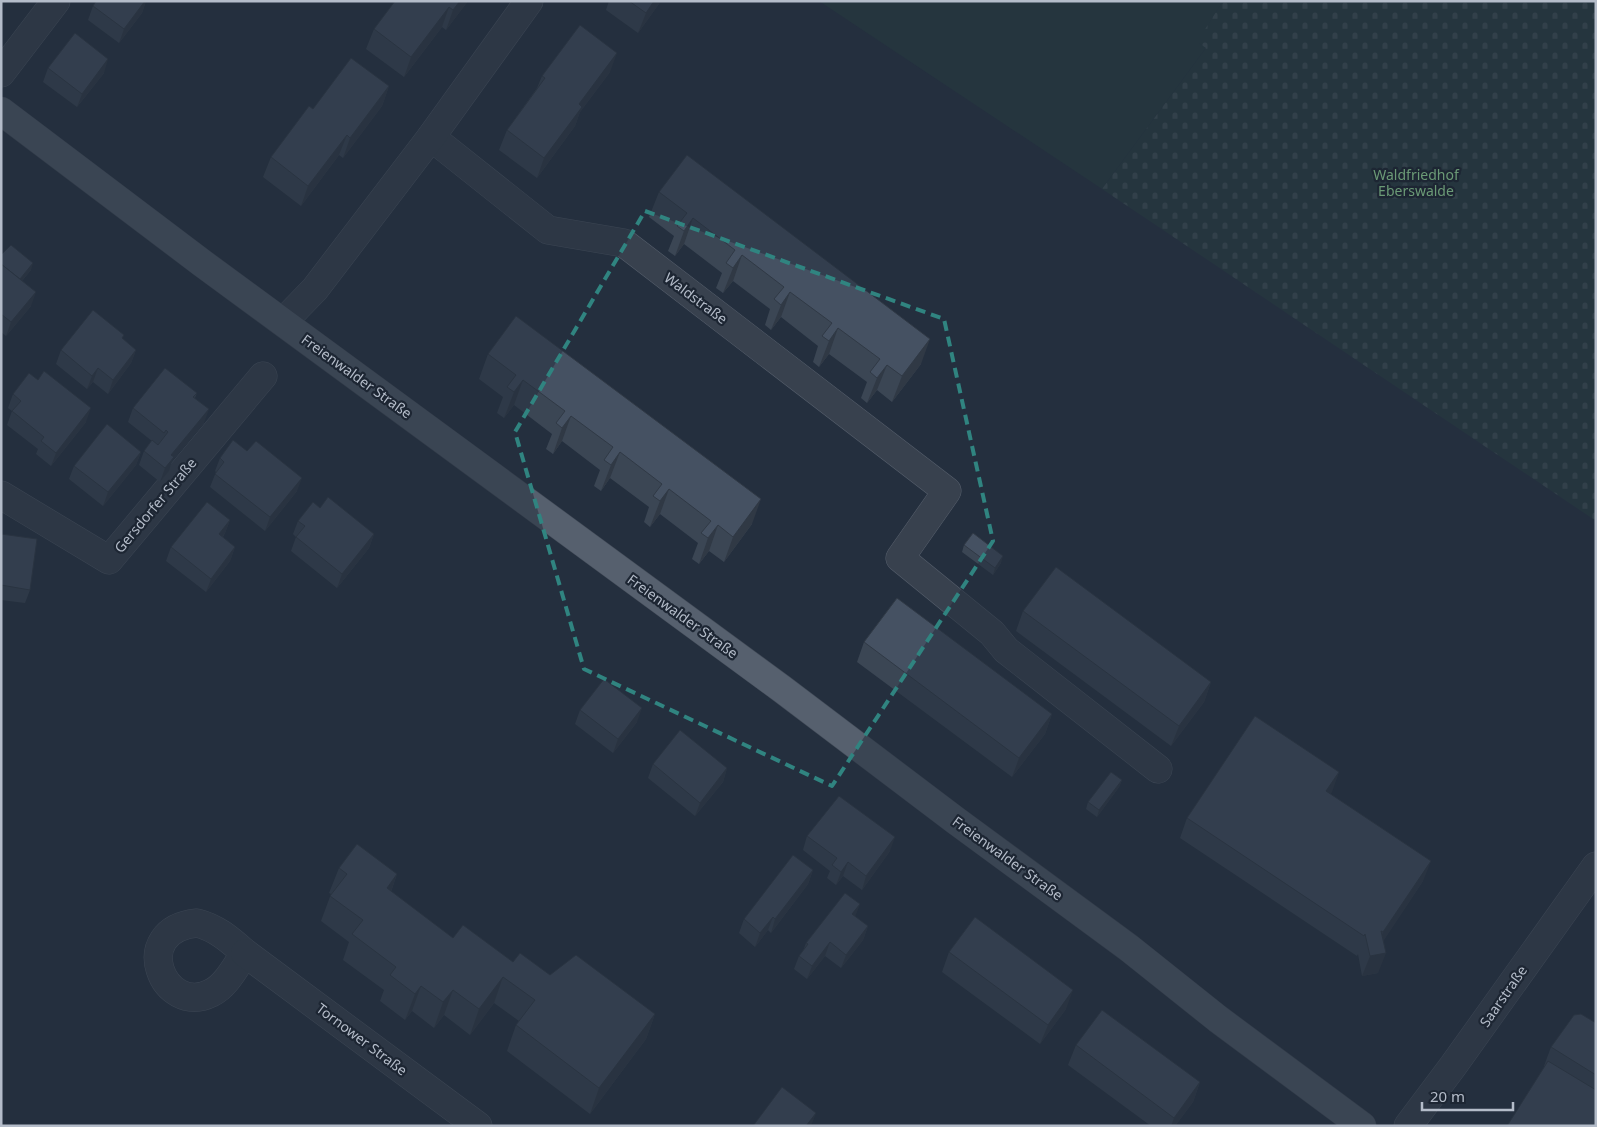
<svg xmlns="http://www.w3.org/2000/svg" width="1597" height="1127" viewBox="0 0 1597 1127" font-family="'Noto Sans',sans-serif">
  <defs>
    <pattern id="cemetery-stones" width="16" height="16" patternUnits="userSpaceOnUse" patternTransform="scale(1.25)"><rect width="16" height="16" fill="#263c3f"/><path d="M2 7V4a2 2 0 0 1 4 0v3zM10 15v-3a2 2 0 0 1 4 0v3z" fill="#435659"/></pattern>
  </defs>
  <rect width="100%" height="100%" fill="#242f3e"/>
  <!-- grass -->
  <polygon fill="#263c3f" points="819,1 1223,1 1198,42 1206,48 1102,189"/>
  <!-- cemetery -->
  <polygon fill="url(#cemetery-stones)" points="1223,1 1596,1 1596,521 1102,189 1206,48 1197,42"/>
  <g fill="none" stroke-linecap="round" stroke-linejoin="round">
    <defs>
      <g id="minor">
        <polyline points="1,73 56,1"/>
        <polyline points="431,137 548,230 624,243 947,491 900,558 992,633 1006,650 1158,769"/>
        <polyline points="283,322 315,289 431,137 529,1"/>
        <polyline points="1,495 109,560 263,376"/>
        <path d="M197,923C217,928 230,940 245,953C236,966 226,986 211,993C163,1017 128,930 197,923Z"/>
        <polyline points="245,953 478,1126"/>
        <polyline points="1408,1126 1453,1066 1596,866"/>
      </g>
      <polyline id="major" points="1,111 202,263 782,689 955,820 1129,948 1218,1019 1362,1126"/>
    </defs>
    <!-- minor casing -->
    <use href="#minor" stroke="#565f6c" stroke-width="29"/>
    <!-- major casing -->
    <use href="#major" stroke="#414a57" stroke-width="29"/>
    <!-- minor -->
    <use href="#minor" stroke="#38414e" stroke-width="28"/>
    <!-- major -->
    <use href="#major" stroke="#56606e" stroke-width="28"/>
  </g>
  <!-- wall -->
  <g fill="#3b4654">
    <polygon points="96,1 146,1 142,13 119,43 88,20 93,6"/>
    <polygon points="468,1 446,30 442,27 404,77 366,49 374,29"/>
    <polygon points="609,1 661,1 638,33 606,10"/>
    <polygon points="48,68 104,73 77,107 43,82"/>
    <polygon points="610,72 580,112 575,126 537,178 499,150 507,130 537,88 542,76"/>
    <polygon points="389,86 382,106 343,158 339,155 301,206 263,177 271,157 313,109"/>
    <polygon points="659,192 921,364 892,402 877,390 867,403 861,398 867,382 829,354 819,367 813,362 818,346 781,317 771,330 765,325 770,309 733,281 723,293 716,288 722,273 684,244 675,256 668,251 674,236 649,217"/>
    <polygon points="1,255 31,270 22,281 31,306 6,336 1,332"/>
    <polygon points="123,339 136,350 131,363 108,394 93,382 87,389 56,364 61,350"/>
    <polygon points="488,354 752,524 724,562 709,551 699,564 692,559 698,543 660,514 650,527 644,522 649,507 610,478 601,491 594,486 600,470 562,441 553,454 546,449 552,434 514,405 504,418 497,413 503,397 479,379"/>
    <polygon points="197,393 195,398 204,423 172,461 169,471 160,482 139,465 144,451 152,441 128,422 133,408"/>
    <polygon points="13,394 86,422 51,466 36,454 38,449 7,425 12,411 8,408"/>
    <polygon points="247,451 297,491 265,531 210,487 216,472 215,471 220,458"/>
    <polygon points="141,452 136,465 103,506 69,479 74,466"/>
    <polygon points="320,508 374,534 369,548 337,588 291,551 296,537 293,534 298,521"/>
    <polygon points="230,520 225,533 223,537 235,547 230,561 206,592 166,561 171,547"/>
    <polygon points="1,534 30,590 25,603 1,600"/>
    <polygon points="964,545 1001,563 993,575 962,552"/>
    <polygon points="1023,611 1211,682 1204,702 1171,746 1016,631"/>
    <polygon points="864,642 1052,714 1045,734 1012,777 857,662"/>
    <polygon points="580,710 637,722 613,753 575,724"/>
    <polygon points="653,764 727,768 723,782 695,816 648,778"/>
    <polygon points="1339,772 1330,794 1423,881 1383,941 1378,973 1362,976 1358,954 1357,956 1180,838 1187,818"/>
    <polygon points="1122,780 1119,787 1097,817 1086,809 1088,802"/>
    <polygon points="807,836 890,851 862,890 843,876 836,885 827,878 830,871 803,850"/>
    <polygon points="339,868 397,874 391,892 453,938 513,962 550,975 655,1014 646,1039 590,1114 507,1051 516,1025 519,1021 494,1003 470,1035 444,1015 434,1028 412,1011 405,1020 380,1001 384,990 343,960 349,942 321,921 331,894 329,893"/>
    <polygon points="813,870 808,884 771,933 768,930 755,947 739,933 744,919"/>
    <polygon points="855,917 868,926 863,940 841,968 825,956 807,979 794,969 799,956 803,951 806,943"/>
    <polygon points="949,952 1066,1009 1040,1044 942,972"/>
    <polygon points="1596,1023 1596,1126 1544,1066 1551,1047"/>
    <polygon points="1076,1045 1200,1082 1193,1102 1175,1126 1151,1126 1068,1065"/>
  </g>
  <!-- shaded-wall -->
  <g fill="#303945">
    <polygon points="1,1 5,1 1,7"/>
    <polygon points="145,1 146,1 142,13 119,43 124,29"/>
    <polygon points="460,1 468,1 446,30 453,10"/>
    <polygon points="654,1 661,1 638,33 646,13"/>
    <polygon points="449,7 442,27 404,77 411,57"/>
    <polygon points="617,53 610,72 580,112 575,126 537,178 544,158 579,104"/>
    <polygon points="108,59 104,73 77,107 82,94"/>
    <polygon points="389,86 382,106 343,158 350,138"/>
    <polygon points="347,135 339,155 301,206 308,186"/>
    <polygon points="693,218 684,244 675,256 684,231"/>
    <polygon points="742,255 733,281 723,293 733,268"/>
    <polygon points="33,263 31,270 15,289 18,282"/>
    <polygon points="36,292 31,306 6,336 11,322"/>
    <polygon points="790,292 781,317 771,330 781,305"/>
    <polygon points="838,328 829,354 819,367 829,341"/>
    <polygon points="930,339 921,364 892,402 902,376"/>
    <polygon points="136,350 131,363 108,394 113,380"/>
    <polygon points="887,365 877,390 867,403 877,378"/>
    <polygon points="98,368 93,382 87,389 92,376"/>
    <polygon points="523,380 514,405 504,418 514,392"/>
    <polygon points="91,408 86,422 51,466 56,453"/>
    <polygon points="209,409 204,423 172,461 169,471 160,482 165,468 171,455"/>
    <polygon points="571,416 562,441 553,454 562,428"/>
    <polygon points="141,452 136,465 103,506 108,492"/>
    <polygon points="620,452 610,478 601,491 611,465"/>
    <polygon points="302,478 297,491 265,531 270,517"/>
    <polygon points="669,489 660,514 650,527 660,501"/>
    <polygon points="761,499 752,524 724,562 733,537"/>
    <polygon points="230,520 225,533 214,547 219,534"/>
    <polygon points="718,525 709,551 699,564 708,538"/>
    <polygon points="374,534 369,548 337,588 342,574"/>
    <polygon points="235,547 230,561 206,592 211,579"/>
    <polygon points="1003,556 1001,563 993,575 995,568"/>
    <polygon points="1211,682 1204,702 1171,746 1179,726"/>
    <polygon points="642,708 637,722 613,753 618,739"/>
    <polygon points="1052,714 1045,734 1012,777 1019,758"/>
    <polygon points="727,768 723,782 695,816 700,803"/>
    <polygon points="1339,772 1332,792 1319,811 1326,791"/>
    <polygon points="1122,780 1119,787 1097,817 1099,810"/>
    <polygon points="895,837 890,851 862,890 866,876"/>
    <polygon points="1431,861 1423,881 1376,952 1383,932"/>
    <polygon points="848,862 843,876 836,885 841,872"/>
    <polygon points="813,870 808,884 771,933 775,919"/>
    <polygon points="397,874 388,900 387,888"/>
    <polygon points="860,904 855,917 852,914"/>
    <polygon points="773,917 768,930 755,947 760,933"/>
    <polygon points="868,926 863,940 841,968 846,955"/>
    <polygon points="830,942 825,956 807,979 812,966"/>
    <polygon points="1386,953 1378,973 1362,976 1370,956"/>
    <polygon points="503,977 494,1003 470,1035 479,1009"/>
    <polygon points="421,986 412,1011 405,1020 415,994"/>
    <polygon points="453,990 444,1015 434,1028 443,1002"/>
    <polygon points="1073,990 1066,1009 1040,1044 1048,1025"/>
    <polygon points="655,1014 646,1039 590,1114 599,1088"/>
    <polygon points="1200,1082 1193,1102 1175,1126 1171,1126 1174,1118"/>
    <polygon points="816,1113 811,1126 806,1126"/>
  </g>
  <!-- building -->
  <g fill="#455162" stroke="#303945">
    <polygon points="96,1 145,1 124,29 93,6"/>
    <polygon points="395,1 460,1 453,10 449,7 411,57 374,29"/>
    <polygon points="629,1 654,1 646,13"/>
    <polygon points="580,25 617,53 579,104 582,107 544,158 507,130 545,78 542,76"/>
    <polygon points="75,33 108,59 82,94 48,68"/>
    <polygon points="351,58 389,86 350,138 347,135 308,186 271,157 309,106 313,109"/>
    <polygon points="687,155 930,339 902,376 887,365 877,378 870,372 880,359 838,328 829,341 822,336 832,323 790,292 781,305 774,299 784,287 742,255 733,268 726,263 735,250 693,218 684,231 677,226 687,213 659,192"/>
    <polygon points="11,245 33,263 20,279 1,264 1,255"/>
    <polygon points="1,264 36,292 11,322 1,314"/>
    <polygon points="93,310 124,335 122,338 136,350 113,380 98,368 92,376 61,350"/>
    <polygon points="516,316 761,499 733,537 718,525 708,538 701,533 711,521 669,489 660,501 653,496 662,484 620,452 611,465 604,460 613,447 571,416 562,428 556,423 565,411 523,380 514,392 507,387 516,375 488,354"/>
    <polygon points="165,368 197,393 193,397 209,409 171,455 174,457 165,468 144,451 152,440 158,445 168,432 166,430 164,433 133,408"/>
    <polygon points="44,371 91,408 56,453 41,441 44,437 12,411 21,401 13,394 29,373 38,380"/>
    <polygon points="107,424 141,452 108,492 74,466"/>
    <polygon points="233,440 247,451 256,441 302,478 270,517 215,474 224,462 220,458"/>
    <polygon points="328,497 374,534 342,574 296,537 305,526 298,521 313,502 320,508"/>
    <polygon points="207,502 230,520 219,534 235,547 211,579 171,547"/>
    <polygon points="973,533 1003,556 995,568 964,545"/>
    <polygon points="1,534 37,539 30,590 1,585"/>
    <polygon points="1056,567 1211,682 1179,726 1023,611"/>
    <polygon points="897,598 1052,714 1019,758 864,642"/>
    <polygon points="604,679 642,708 618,739 580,710"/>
    <polygon points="1255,716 1339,772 1326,791 1431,861 1383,932 1381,931 1386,953 1370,956 1365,934 1364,936 1187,818"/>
    <polygon points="680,730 727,768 700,803 653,764"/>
    <polygon points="1111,772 1122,780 1099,810 1088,802"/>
    <polygon points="839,796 895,837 866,876 848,862 841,872 832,865 837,858 807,836"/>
    <polygon points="357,844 397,874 387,888 453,938 463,925 513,962 520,953 550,975 576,955 655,1014 599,1088 516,1025 535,1000 503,977 479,1009 453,990 443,1002 421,986 415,994 390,975 396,967 352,934 363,920 330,896 347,874 339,868"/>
    <polygon points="793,855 813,870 775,919 773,917 760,933 744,919"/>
    <polygon points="845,893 860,904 852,914 868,926 846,955 830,942 812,966 799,956 808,944 806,943"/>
    <polygon points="975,917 1073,990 1048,1025 949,952"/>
    <polygon points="1102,1010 1200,1082 1174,1118 1076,1045"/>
    <polygon points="1581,1014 1596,1023 1596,1075 1551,1047 1574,1015"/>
    <polygon points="1548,1061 1596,1090 1596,1126 1507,1126"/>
    <polygon points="782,1087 816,1113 806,1126 753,1126"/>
  </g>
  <!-- marked area -->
  <path d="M0 0H1597V1127H0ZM645,211L944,319L993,541L832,786L584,669L515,432Z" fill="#242f3e" fill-opacity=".55" fill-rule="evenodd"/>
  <path fill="none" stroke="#308480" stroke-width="4" stroke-dasharray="10 6" stroke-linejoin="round" d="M645,211L944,319L993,541L832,786L584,669L515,432Z"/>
  <g text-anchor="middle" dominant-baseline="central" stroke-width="4.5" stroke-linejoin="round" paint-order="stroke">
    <!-- park labels -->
    <g font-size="14" fill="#6b9a76" stroke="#1d2633">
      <text x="1416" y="174">Waldfriedhof<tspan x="1416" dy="16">Eberswalde</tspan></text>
    </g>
    <!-- street labels -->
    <g font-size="14" fill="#b4bcc9" stroke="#1d2633">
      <text transform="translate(696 298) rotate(37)">Waldstraße</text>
      <text transform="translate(357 376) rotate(36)">Freienwalder Straße</text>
      <text transform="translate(155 505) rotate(-50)">Gersdorfer Straße</text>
      <text transform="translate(683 616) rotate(36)">Freienwalder Straße</text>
      <text transform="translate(1008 858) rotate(36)">Freienwalder Straße</text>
      <text transform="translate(1503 996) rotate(-55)">Saarstraße</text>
      <text transform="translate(362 1039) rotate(37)">Tornower Straße</text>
    </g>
  </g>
  <!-- border -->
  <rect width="1597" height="1127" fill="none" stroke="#b4bcc9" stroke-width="5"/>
  <!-- scale -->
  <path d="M1422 1102v8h91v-8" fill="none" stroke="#b4bcc9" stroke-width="2.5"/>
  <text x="1430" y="1102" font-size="15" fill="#b4bcc9" stroke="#1d2633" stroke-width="4" paint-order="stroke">20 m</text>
</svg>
